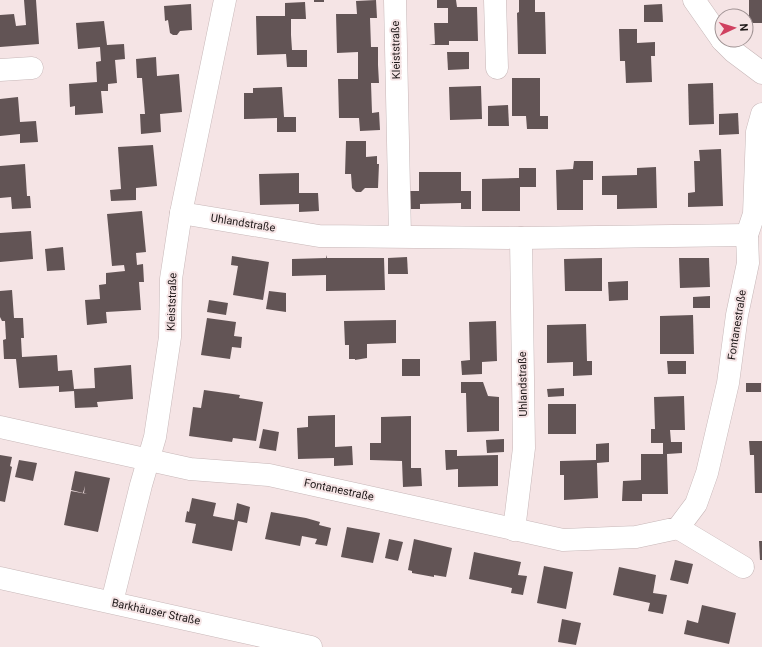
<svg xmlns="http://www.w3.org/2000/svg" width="762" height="647" viewBox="0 0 762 647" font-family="Roboto,sans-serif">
  <rect width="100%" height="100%" fill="#f5e4e5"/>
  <!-- building -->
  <g fill="#625455">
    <polygon points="24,0 36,0 39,44 0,47 0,15 14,14 16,26 26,25"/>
    <rect x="314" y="0" width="10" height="2"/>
    <polygon points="376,0 377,18 370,18 371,47 378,47 378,65 379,83 371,83 372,113 379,112 380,130 360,131 359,118 339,118 338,79 358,79 358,52 337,53 336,14 357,14 356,1"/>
    <polygon points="437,0 456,0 457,7 477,7 478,41 449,41 449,45 429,45 435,44 434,23 448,23 448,8 437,8"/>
    <polygon points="519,0 535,0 535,12 545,12 546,54 518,54 517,13 519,12"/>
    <rect x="749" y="0" width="13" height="23"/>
    <polygon points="305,2 306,19 291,19 291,35 292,50 307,50 307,67 287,67 286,54 257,55 256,16 285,16 285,3"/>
    <polygon points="191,4 192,30 180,31 177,35 173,35 170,33 168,20 165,21 164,6"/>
    <polygon points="662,4 663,22 644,22 644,5"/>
    <polygon points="104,21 107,45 124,44 125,59 115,60 117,83 108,84 108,91 101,91 103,113 75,115 75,106 70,107 69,84 97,82 96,62 101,61 100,47 78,49 76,23"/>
    <polygon points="619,29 637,29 637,43 655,42 655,56 651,56 652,82 626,83 625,61 620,61"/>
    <polygon points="447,52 469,52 469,69 448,70"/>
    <polygon points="156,57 157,76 179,74 182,112 160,114 161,132 141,134 140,114 145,114 142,78 137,78 136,59"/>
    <polygon points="512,78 540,78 540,116 548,116 548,129 527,129 526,116 512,116"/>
    <polygon points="713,83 714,124 689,125 688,84"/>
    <polygon points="481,86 482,119 450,120 449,87"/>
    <polygon points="282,87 284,117 296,117 296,132 277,132 277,118 244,119 244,93 253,93 253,88"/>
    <polygon points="18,97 20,122 36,121 38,142 20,143 20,134 0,136 0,99"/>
    <polygon points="508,105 509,126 488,126 488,106"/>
    <polygon points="738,113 739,134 719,135 719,114"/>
    <polygon points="346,141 366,141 366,157 377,156 377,164 379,164 378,188 365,188 361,192 356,192 352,188 351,174 345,174"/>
    <polygon points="153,145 157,186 136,188 136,200 111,201 110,190 121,189 118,147"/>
    <polygon points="721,149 723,206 688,207 688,193 695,192 694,161 700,161 699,150"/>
    <polygon points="574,161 593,161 593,180 583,180 583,210 557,210 556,170 573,169"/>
    <polygon points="25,164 27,196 30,196 31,208 12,209 11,197 0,198 0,166"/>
    <polygon points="656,167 657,208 617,209 617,195 602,195 602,176 637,175 637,168"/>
    <polygon points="519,168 536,168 536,187 520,187 520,211 482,211 482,179 519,178"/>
    <polygon points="419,172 461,172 461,191 471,191 471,209 461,209 461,203 420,204 420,209 410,209 410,191 419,191"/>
    <polygon points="299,173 299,193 318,193 319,211 299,212 299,204 260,205 259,174"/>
    <polygon points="142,211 146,252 136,253 137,265 143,264 144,282 139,282 141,310 106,312 107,323 87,325 85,300 100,299 99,285 106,284 106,273 125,271 124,265 112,266 107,214"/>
    <polygon points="31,231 33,259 0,262 0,233"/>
    <polygon points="63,247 65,270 47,271 45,249"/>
    <polygon points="326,255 327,258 384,258 385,290 326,291 326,275 292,276 292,259 326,258"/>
    <polygon points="232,256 269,262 263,300 233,295 238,266 231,265"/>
    <polygon points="407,257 408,274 388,274 388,258"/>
    <polygon points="602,258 602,291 565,291 564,259"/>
    <polygon points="679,258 709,258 710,287 680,288"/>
    <polygon points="628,281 628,300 609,301 608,282"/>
    <polygon points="12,290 14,318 23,318 24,338 21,338 22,357 57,355 58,371 72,370 74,389 95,388 94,368 131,365 133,399 97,402 98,407 75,408 74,391 59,392 59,386 19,388 16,359 4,359 3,340 6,339 5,321 2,321 0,317 0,291"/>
    <polygon points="269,291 286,293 286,312 266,309"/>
    <polygon points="710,296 710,308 693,308 693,297"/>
    <polygon points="209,300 228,303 226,315 207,312"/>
    <polygon points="693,315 694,354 660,354 660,316"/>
    <polygon points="207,318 236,322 234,336 242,337 241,348 232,347 230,359 201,355"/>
    <polygon points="396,320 396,343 367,344 367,358 355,360 355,359 349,359 349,345 345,345 344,321"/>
    <polygon points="496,321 497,361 482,362 482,374 462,375 461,361 470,360 469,322"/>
    <polygon points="586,324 587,361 592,361 592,375 573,376 573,362 547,363 547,325"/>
    <rect x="402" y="359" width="18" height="17"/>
    <polygon points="667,361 686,361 686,374 668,374"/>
    <polygon points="461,382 483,382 488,396 499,397 499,431 467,432 466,393 461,393"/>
    <rect x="746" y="383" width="15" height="9"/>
    <polygon points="564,388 564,396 548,397 547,389"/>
    <polygon points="204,390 240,395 239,398 263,402 256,441 233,438 232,442 189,436 193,407 201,408"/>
    <polygon points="684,396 685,430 670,430 671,442 682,442 682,453 667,454 668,494 642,494 642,501 622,501 623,481 641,480 641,454 663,454 663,443 651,443 651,429 655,429 654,397"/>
    <rect x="548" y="404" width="28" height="30"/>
    <polygon points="335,415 335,447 352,446 353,465 334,466 334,458 298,459 297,428 308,427 308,416"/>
    <polygon points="411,416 411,468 421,468 422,486 403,487 402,461 370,460 370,443 381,443 381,417"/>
    <polygon points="263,429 279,432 276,451 259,448"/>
    <polygon points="504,439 504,452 487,453 486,440"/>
    <polygon points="749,441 762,441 762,493 755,493 754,455 750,455"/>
    <polygon points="609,443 609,462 597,463 598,498 564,500 564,475 560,475 560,461 596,460 596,444"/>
    <polygon points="445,450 457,450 457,456 498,455 498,486 458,487 458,469 446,470"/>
    <polygon points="0,455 12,457 10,466 12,467 5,502 0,501"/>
    <polygon points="19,460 37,463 33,481 15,477"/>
    <polygon points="75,471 110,478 98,532 64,525 71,491 87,494 84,493 85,486 83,493 71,490"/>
    <polygon points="192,498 216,503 213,516 234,520 237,503 250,507 247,523 238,521 232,551 192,543 196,524 185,522 187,511 189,512"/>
    <polygon points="271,512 306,518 320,522 319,525 331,528 327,546 315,544 317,539 302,536 300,546 265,539"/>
    <polygon points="347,527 380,533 373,563 341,557"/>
    <polygon points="389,539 403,542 398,561 385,558"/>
    <polygon points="414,539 452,548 446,577 434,575 434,577 412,573 412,571 408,570"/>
    <polygon points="759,541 762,541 762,560 760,560"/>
    <polygon points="474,552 521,562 518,575 527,576 523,595 511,593 512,588 469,579"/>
    <polygon points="675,560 693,564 688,584 670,580"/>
    <polygon points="544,566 573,572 566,609 537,603"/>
    <polygon points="619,567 656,575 653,593 667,595 663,614 648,611 650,603 613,595"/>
    <polygon points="702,605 736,613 729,644 684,634 687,620 698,623"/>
    <polygon points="562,619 581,623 576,645 558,642"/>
  </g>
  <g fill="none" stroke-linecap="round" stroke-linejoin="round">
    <defs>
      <g id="minor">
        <polyline points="395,0 400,236"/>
        <polyline points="495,0 497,68"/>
        <polyline points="694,0 722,40"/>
        <polyline points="722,40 734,52 762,73"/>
        <polyline points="0,70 32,68"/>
        <polyline points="181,213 319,236 521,238 747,235"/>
        <polyline points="0,427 190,469 269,475 563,540 636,537 678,528 696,504 707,473 728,383 737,315 748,263 747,235 754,214 757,132 762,114"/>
        <polyline points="678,528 743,567"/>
        <polyline points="514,530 524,448 521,238"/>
        <polyline points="0,578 311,647"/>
        <polyline points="112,602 141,485 155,437 170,337 171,279 181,213 225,0"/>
      </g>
    </defs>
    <!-- minor casing -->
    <use href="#minor" stroke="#c7b7b8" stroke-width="23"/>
    <!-- minor -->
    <use href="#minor" stroke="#fff" stroke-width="22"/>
  </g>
  <g text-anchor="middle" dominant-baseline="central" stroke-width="4" stroke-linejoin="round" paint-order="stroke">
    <!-- street labels -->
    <g font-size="11" fill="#1e1818" stroke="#f5e4e5">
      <text transform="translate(396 50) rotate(-91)">Kleiststraße</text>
      <text transform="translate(243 223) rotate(9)">Uhlandstraße</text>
      <text transform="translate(172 302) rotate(-88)">Kleiststraße</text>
      <text transform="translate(737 325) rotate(-81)">Fontanestraße</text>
      <text transform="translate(523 384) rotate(-91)">Uhlandstraße</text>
      <text transform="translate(339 490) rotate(12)">Fontanestraße</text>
      <text transform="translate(156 612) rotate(12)">Barkhäuser Straße</text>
    </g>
  </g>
  <!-- north arrow -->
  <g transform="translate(734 28) rotate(86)"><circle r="19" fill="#f5e4e5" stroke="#9f9293"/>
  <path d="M0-3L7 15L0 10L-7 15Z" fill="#d04160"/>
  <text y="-6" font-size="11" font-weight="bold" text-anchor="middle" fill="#1e1818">N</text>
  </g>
</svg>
